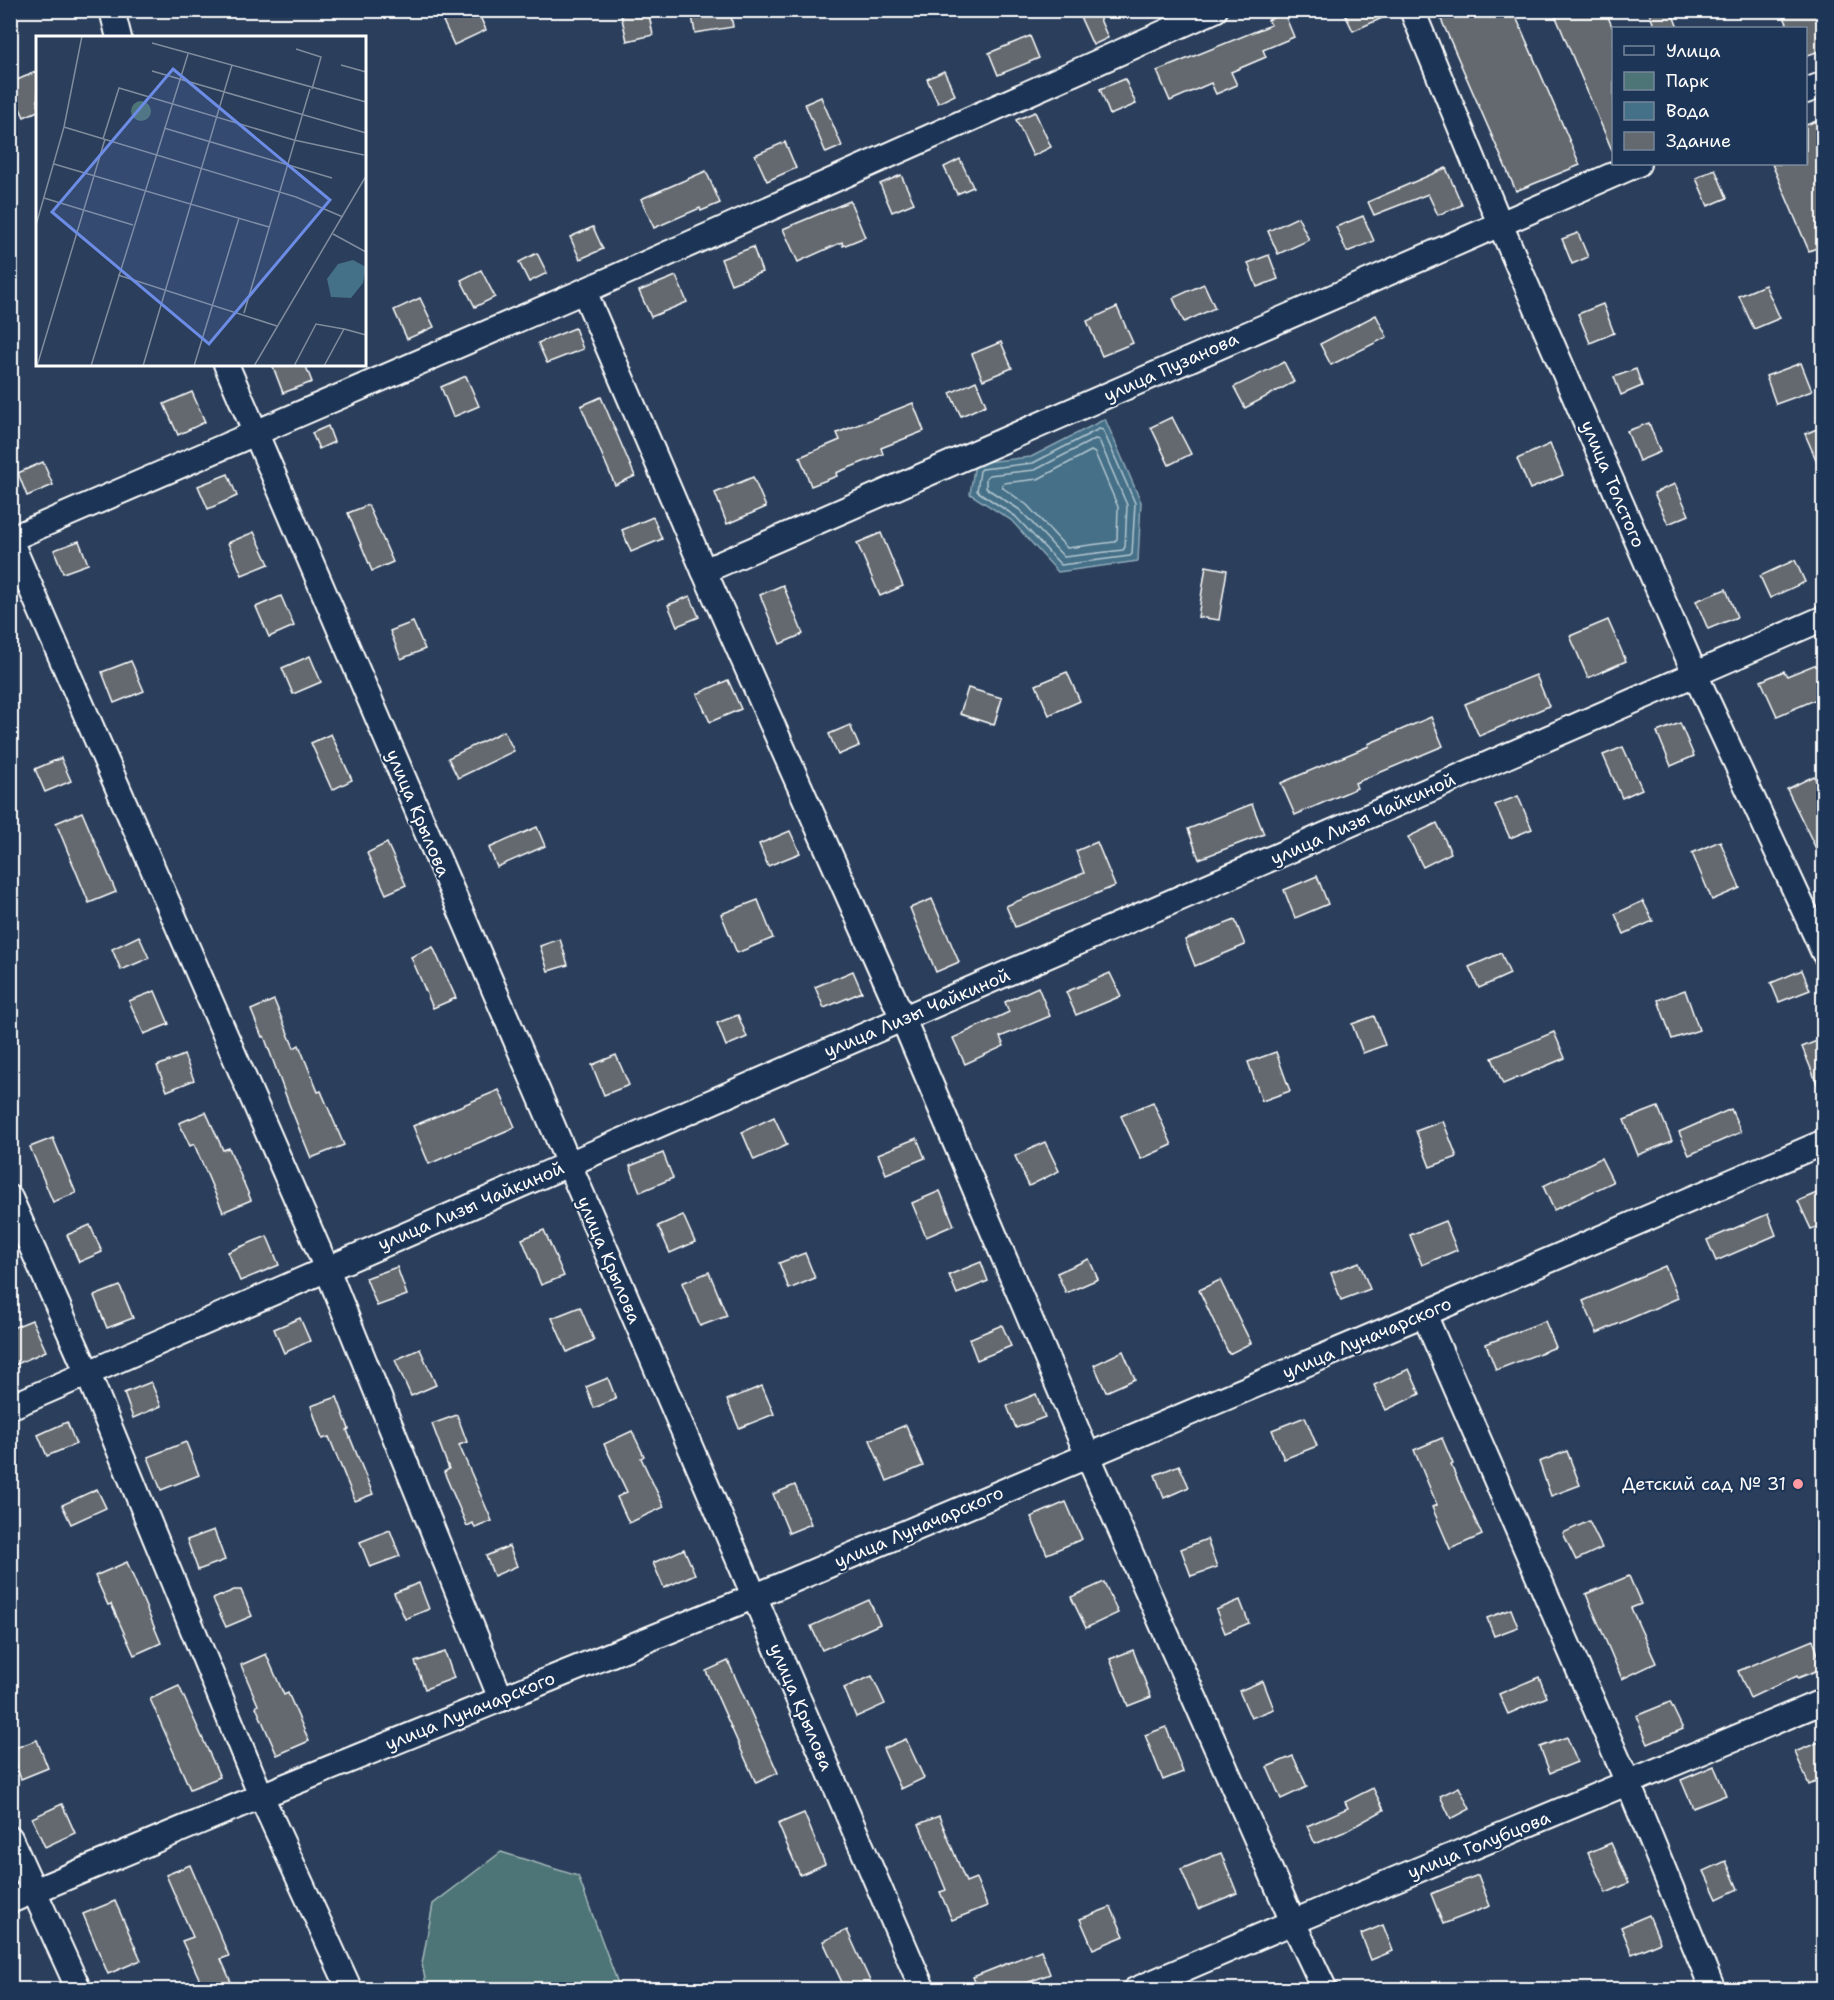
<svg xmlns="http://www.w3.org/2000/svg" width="1834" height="2000" viewBox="0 0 1834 2000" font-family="'Shantell Sans',sans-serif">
  <rect width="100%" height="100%" fill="#2b3f5c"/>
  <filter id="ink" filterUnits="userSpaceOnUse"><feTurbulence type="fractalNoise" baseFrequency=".0167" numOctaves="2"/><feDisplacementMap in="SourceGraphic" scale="12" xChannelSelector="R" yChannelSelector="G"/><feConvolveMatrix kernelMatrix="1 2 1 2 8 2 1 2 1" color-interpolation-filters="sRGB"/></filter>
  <g filter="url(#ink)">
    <!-- green -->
    <polygon fill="#4d7477" stroke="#a6babb" stroke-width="1.5" points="501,1852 578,1876 620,1989 427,1989 422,1964 433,1904"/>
    <!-- water -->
    <polygon fill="#447088" stroke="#8fa9b8" stroke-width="1.5" points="1105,419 1141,502 1138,561 1058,572 1011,520 970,494 975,463 1031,457"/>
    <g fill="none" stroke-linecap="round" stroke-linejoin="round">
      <!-- shore -->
      <g stroke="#b4c6cf" stroke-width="1.5">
        <polygon points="1099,429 1103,430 1135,503 1132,554 1130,556 1061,565 1015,516 977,491 980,471 982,469 1033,463"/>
        <polygon points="1095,439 1099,440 1127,505 1125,547 1123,550 1064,557 1020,510 986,488 986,478 989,475 1035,470"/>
        <polygon points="1091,451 1095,453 1118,507 1117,539 1114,542 1067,548 1027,505 1003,488 1002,485 1004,483 1038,479"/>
      </g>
    </g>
    <!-- building -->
    <g fill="#63696e" stroke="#fff" stroke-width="1.5">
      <polygon points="438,10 477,10 486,30 454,45"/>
      <polygon points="620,10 648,10 653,35 627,41"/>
      <polygon points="691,10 730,10 733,27 695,33"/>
      <polygon points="1077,10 1096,10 1108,38 1093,45"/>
      <polygon points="1343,10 1398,10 1398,11 1353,31"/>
      <polygon points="1437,10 1513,10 1580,165 1516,191"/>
      <polygon points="1553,10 1605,10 1614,31 1614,155"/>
      <polygon points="1648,10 1671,10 1678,28 1655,28"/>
      <polygon points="1781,10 1824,10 1824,49 1806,56 1806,28 1789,28"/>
      <polygon points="1284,13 1294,37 1263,50 1266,57 1231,72 1237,85 1216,94 1211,83 1170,101 1157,71 1271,25 1268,20"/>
      <polygon points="1030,36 1039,58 998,75 989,53"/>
      <polygon points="38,71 38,111 24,117 10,87 10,83"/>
      <polygon points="944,71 955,95 938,103 927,79"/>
      <polygon points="1125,79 1136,104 1110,115 1100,89"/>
      <polygon points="821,97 842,146 826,153 805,104"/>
      <polygon points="1035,112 1051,147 1033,156 1016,120"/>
      <polygon points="1824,118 1824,164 1818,166 1824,179 1824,245 1809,251 1772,164 1806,164 1806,125"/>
      <polygon points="785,142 796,168 767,181 755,155"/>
      <polygon points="960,159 973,187 957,194 944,167"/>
      <polygon points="1446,168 1462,205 1438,215 1428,194 1374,215 1368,202"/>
      <polygon points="1715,169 1727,198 1708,206 1696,178"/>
      <polygon points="706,171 720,203 701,211 700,208 654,228 641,199"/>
      <polygon points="901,175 914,203 892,212 880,184"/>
      <polygon points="850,201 865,237 843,246 842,242 798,262 783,229"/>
      <polygon points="1363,216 1374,241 1347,252 1336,227"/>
      <polygon points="1298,217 1309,240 1278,254 1268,231"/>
      <polygon points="593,227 603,249 580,259 570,237"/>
      <polygon points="1578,233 1588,257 1572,264 1562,239"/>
      <polygon points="753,247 762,272 731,284 721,259"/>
      <polygon points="537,253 547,273 529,282 519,262"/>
      <polygon points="1269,255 1278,279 1257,287 1248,263"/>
      <polygon points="481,270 495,297 475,307 461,280"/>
      <polygon points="676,276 687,302 651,317 639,291"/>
      <polygon points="1204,284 1215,308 1184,322 1173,298"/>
      <polygon points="1765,285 1780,318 1754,329 1739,296"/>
      <polygon points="420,298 434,327 407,339 394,310"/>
      <polygon points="1603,304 1614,333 1590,343 1578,314"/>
      <polygon points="1117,307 1133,343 1102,356 1087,321"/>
      <polygon points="1376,315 1387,337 1331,365 1320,344"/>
      <polygon points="575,328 583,349 547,363 538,343"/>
      <polygon points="1001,342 1012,368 983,380 972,354"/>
      <polygon points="1284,362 1294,382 1245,408 1234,387"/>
      <polygon points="1801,363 1812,391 1776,404 1766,376"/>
      <polygon points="272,364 305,364 312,382 283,393"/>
      <polygon points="1636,369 1642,386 1621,395 1614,377"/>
      <polygon points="466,376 479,406 453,417 441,387"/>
      <polygon points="976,381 986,405 961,416 950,393"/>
      <polygon points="192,392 205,422 178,435 164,404"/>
      <polygon points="601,397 635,476 615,485 581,406"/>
      <polygon points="913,403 924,431 881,448 883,454 836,473 837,476 811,486 800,457 840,440 837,433"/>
      <polygon points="1172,417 1191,454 1169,465 1151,427"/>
      <polygon points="1649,423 1660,452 1639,461 1627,431"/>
      <polygon points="328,426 334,442 319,449 312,433"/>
      <polygon points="1824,426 1824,478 1805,434"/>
      <polygon points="1550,444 1563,475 1530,489 1517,459"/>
      <polygon points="43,462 53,485 27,496 18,473"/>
      <polygon points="228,474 237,496 208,509 198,486"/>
      <polygon points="753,477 766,507 727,524 715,493"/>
      <polygon points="1675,484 1689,515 1668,524 1654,493"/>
      <polygon points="368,505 393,562 372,571 348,513"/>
      <polygon points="653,517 662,539 631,552 622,530"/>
      <polygon points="254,532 269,564 242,575 228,543"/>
      <polygon points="881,533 903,586 880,596 857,543"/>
      <polygon points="79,541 88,564 63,573 54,550"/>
      <polygon points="1795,560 1805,582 1770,598 1760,576"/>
      <polygon points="1206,566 1227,570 1219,620 1198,617"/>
      <polygon points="783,585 803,634 780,644 760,595"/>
      <polygon points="1726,589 1737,617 1708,629 1696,601"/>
      <polygon points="281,596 294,626 269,637 256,607"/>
      <polygon points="690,596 699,617 677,626 668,605"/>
      <polygon points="1608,620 1626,661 1588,678 1570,636"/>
      <polygon points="413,622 425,649 401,659 390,631"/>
      <polygon points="310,656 321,682 293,694 282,668"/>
      <polygon points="131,661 144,691 114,703 102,672"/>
      <polygon points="1824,661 1824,696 1777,716 1761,681 1784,671 1787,676"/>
      <polygon points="1067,672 1080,701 1049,715 1036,685"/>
      <polygon points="1536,675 1549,706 1479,736 1465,704"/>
      <polygon points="728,680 741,709 710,722 697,694"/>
      <polygon points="968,688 1002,698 994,725 960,714"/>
      <polygon points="1431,717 1443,746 1355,783 1357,788 1295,815 1281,783 1369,746 1368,744"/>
      <polygon points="1680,723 1694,756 1671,766 1657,732"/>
      <polygon points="850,725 859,746 838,755 829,734"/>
      <polygon points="504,731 514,751 458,778 448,758"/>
      <polygon points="331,734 352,780 332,790 311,743"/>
      <polygon points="1623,747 1642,789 1622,798 1603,755"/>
      <polygon points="61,758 71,781 45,792 35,769"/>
      <polygon points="1814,776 1824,795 1824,865 1787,789"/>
      <polygon points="1518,796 1532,829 1510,838 1495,805"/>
      <polygon points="1252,804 1264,834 1199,859 1188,829"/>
      <polygon points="82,812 116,892 89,903 56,823"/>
      <polygon points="1437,823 1451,853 1423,867 1408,837"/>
      <polygon points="537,827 545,846 497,867 489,848"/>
      <polygon points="790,831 800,853 768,866 759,844"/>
      <polygon points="1720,841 1740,888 1712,900 1692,853"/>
      <polygon points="1097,842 1115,886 1015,927 1006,906 1084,873 1076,851"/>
      <polygon points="387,843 406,885 386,894 367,853"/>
      <polygon points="1317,876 1328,904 1295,918 1284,890"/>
      <polygon points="932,899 959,962 936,972 910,908"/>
      <polygon points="758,900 773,938 737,953 721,914"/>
      <polygon points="1643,901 1653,921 1624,934 1615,914"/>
      <polygon points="1235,920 1245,945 1195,966 1185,940"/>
      <polygon points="139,936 149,958 121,970 112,949"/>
      <polygon points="560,939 568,965 548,971 540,946"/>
      <polygon points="433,947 456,998 433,1008 411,957"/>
      <polygon points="1501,953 1510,974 1479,988 1469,967"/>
      <polygon points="1802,970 1810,990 1779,1002 1771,983"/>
      <polygon points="853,971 862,992 824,1008 815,987"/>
      <polygon points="1110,973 1121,996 1076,1015 1066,992"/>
      <polygon points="1038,987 1050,1016 1000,1037 1004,1046 965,1064 953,1038 1009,1012 1005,1002"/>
      <polygon points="1685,990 1699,1030 1672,1039 1658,1000"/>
      <polygon points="155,991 169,1024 144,1034 129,1001"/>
      <polygon points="274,1000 294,1048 299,1045 318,1092 321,1091 344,1145 311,1158 289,1104 264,1036 262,1037 251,1010"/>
      <polygon points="738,1015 747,1037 726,1046 717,1023"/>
      <polygon points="1374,1016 1385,1045 1363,1053 1352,1024"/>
      <polygon points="1554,1032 1565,1058 1503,1084 1492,1058"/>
      <polygon points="1824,1038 1824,1098 1823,1098 1802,1047"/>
      <polygon points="1276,1052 1290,1091 1262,1101 1248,1062"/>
      <polygon points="184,1055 194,1080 167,1091 157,1066"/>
      <polygon points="616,1055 629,1085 604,1095 592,1065"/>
      <polygon points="499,1090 515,1127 429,1164 413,1126"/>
      <polygon points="1153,1102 1172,1145 1141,1159 1121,1116"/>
      <polygon points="1658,1107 1672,1141 1638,1155 1624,1120"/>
      <polygon points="1731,1109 1741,1132 1689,1155 1679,1132"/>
      <polygon points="206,1112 223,1150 229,1148 251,1200 223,1212 194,1144 190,1146 179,1123"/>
      <polygon points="774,1117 787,1145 754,1160 742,1132"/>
      <polygon points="1443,1121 1457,1157 1430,1167 1416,1131"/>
      <polygon points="53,1138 76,1193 53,1202 30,1147"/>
      <polygon points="917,1138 925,1158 886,1174 878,1154"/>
      <polygon points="1045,1142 1059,1171 1029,1186 1015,1156"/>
      <polygon points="663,1153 673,1178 640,1192 630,1166"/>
      <polygon points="1601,1158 1613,1182 1554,1210 1543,1186"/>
      <polygon points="1824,1190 1824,1224 1811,1229 1798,1201"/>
      <polygon points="940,1191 954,1225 926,1237 912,1203"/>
      <polygon points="1768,1214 1776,1235 1716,1261 1707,1240"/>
      <polygon points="683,1215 695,1242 670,1253 658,1226"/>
      <polygon points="1445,1221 1457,1250 1422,1265 1410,1235"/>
      <polygon points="90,1225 102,1252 79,1262 67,1235"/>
      <polygon points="544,1230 564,1276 541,1285 522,1239"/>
      <polygon points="267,1236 279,1265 240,1281 228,1252"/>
      <polygon points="805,1253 815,1278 789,1289 779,1263"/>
      <polygon points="1089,1259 1098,1279 1066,1293 1057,1273"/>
      <polygon points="981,1262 988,1281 957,1294 949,1275"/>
      <polygon points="1359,1262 1370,1289 1341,1300 1331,1273"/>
      <polygon points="1665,1266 1678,1298 1597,1333 1583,1301"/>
      <polygon points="397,1267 407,1295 377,1306 366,1278"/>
      <polygon points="709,1272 727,1316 700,1326 682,1283"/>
      <polygon points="1220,1280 1251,1343 1229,1354 1199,1290"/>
      <polygon points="120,1286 133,1318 107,1328 94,1296"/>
      <polygon points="580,1307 594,1340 567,1352 552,1318"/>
      <polygon points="300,1318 310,1341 284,1353 274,1329"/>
      <polygon points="32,1320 46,1351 10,1367 10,1329"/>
      <polygon points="1545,1321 1556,1347 1496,1370 1486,1344"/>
      <polygon points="1002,1325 1011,1346 977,1360 969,1339"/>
      <polygon points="420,1349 436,1385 411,1396 395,1360"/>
      <polygon points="1123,1351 1135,1379 1106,1392 1094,1365"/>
      <polygon points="1409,1369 1420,1394 1386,1410 1374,1385"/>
      <polygon points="608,1378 616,1399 594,1408 586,1387"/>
      <polygon points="151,1382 161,1406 133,1418 124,1393"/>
      <polygon points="762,1386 774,1414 739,1428 727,1400"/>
      <polygon points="1036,1394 1045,1417 1016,1428 1007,1406"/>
      <polygon points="337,1397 349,1429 347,1430 373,1494 355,1501 329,1437 322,1439 311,1406"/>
      <polygon points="457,1415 467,1442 459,1445 492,1521 475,1528 473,1523 467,1526 444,1472 449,1469 432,1424"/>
      <polygon points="1305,1417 1317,1446 1284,1459 1272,1430"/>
      <polygon points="67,1422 76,1444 47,1456 38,1435"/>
      <polygon points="906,1425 923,1466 887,1481 870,1440"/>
      <polygon points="632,1431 644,1456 641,1458 664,1507 629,1523 617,1497 627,1492 604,1444"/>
      <polygon points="1442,1438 1453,1464 1451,1465 1482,1535 1450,1549 1432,1507 1437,1505 1414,1450"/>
      <polygon points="186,1442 199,1475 161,1490 148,1457"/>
      <polygon points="1567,1451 1580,1485 1551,1496 1539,1462"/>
      <polygon points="1179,1465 1189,1487 1164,1498 1155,1475"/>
      <polygon points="795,1485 811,1524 789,1533 773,1494"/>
      <polygon points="97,1489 106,1508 71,1524 62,1505"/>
      <polygon points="1066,1502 1082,1539 1047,1554 1031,1517"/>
      <polygon points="1589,1521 1602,1548 1576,1560 1563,1533"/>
      <polygon points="214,1530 225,1560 198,1570 187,1540"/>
      <polygon points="390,1530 400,1556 370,1567 360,1542"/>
      <polygon points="1207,1539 1217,1567 1191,1576 1181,1549"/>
      <polygon points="509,1546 517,1566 494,1576 486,1556"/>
      <polygon points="684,1549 695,1574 664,1588 653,1563"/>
      <polygon points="127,1562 161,1643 134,1655 111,1604 108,1605 95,1576"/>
      <polygon points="1629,1576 1641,1604 1631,1608 1656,1663 1622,1679 1586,1594"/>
      <polygon points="1104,1582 1118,1613 1086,1628 1071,1597"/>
      <polygon points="419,1583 429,1609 405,1619 394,1593"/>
      <polygon points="234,1590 241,1590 252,1616 226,1627 213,1599"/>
      <polygon points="869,1600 880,1624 822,1650 811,1626"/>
      <polygon points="1240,1600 1249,1623 1225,1633 1216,1610"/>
      <polygon points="1511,1609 1518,1627 1494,1636 1487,1618"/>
      <polygon points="1813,1640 1823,1668 1798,1678 1797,1676 1750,1698 1738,1671"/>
      <polygon points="1133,1650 1151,1697 1128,1706 1110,1659"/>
      <polygon points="445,1652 454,1678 425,1689 415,1662"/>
      <polygon points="266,1654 284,1695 288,1693 309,1741 277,1755 256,1707 258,1705 241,1665"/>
      <polygon points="728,1661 778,1773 756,1783 706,1671"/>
      <polygon points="872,1676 885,1704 856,1717 844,1688"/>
      <polygon points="1539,1677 1547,1697 1508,1714 1499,1694"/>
      <polygon points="1263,1681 1274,1709 1251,1718 1239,1691"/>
      <polygon points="179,1686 220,1777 190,1789 150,1699"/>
      <polygon points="1670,1702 1683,1729 1648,1744 1636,1716"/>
      <polygon points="1166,1727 1183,1772 1163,1780 1145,1735"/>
      <polygon points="1567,1737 1577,1762 1550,1773 1540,1747"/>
      <polygon points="906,1739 924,1778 901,1789 883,1749"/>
      <polygon points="37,1740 48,1768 21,1779 10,1750"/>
      <polygon points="1824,1740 1824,1778 1809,1785 1795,1752"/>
      <polygon points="1293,1756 1307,1787 1281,1799 1267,1767"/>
      <polygon points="1714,1766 1726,1795 1693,1808 1681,1780"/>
      <polygon points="1459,1787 1470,1809 1451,1819 1440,1796"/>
      <polygon points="1373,1788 1384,1810 1344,1832 1315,1844 1307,1826 1348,1808 1345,1802"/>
      <polygon points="62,1804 75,1833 45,1847 32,1818"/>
      <polygon points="804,1813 825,1864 800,1875 778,1824"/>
      <polygon points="939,1816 966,1882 976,1878 987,1906 952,1920 940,1892 946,1890 919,1824"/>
      <polygon points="1611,1843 1629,1883 1606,1893 1588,1853"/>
      <polygon points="1221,1853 1237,1893 1198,1909 1181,1869"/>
      <polygon points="1726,1861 1738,1889 1717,1899 1704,1871"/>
      <polygon points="190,1865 229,1956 221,1959 234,1989 204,1989 182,1941 193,1937 166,1875"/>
      <polygon points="1478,1875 1490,1906 1443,1924 1431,1894"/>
      <polygon points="115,1901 141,1960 108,1974 83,1914"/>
      <polygon points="1111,1907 1124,1936 1093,1949 1080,1919"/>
      <polygon points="1649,1915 1660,1942 1632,1954 1621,1927"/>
      <polygon points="1383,1925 1393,1951 1371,1960 1361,1934"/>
      <polygon points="847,1930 871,1983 856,1989 845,1989 823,1941"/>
      <polygon points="1041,1950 1050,1974 1011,1989 978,1989 973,1977"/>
    </g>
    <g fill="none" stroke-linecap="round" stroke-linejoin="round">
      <defs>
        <g id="street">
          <polyline points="112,10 119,38"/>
          <polyline points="1412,10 1500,224 1695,674 1824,953"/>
          <polyline points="1806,91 1824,84"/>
          <polyline points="584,291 704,571 903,1019 1088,1456 1293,1922 1325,1990"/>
          <polyline points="226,364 923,1990"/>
          <polyline points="10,539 584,291 1215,10"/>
          <polyline points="10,540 327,1269 501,1699"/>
          <polyline points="704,571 1638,164"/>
          <polyline points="10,1198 88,1374 261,1796 350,1990"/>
          <polyline points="1424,1314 1628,1783 1713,1990"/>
          <polyline points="10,1407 1824,618"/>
          <polyline points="10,1838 79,1990"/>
          <polyline points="10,1901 261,1796 753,1597 1424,1314 1824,1142"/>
          <polyline points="1135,1990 1293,1922 1824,1701"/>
        </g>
      </defs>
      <!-- street casing -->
      <use href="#street" stroke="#fff" stroke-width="28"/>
      <!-- street -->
      <use href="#street" stroke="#1d3557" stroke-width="24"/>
    </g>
  </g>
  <!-- markers -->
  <circle fill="#ff9aa2" stroke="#1d3557" stroke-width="2" cx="1798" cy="1484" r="6"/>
  <g text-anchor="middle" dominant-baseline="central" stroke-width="4.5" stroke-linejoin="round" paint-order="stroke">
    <!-- street labels -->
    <g font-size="18" fill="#fff" stroke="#1d3557">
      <text transform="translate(1171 367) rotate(-24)">улица Пузанова</text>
      <text transform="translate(1613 484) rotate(67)">улица Толстого</text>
      <text transform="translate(418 813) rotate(67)">улица Крылова</text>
      <text transform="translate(1363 819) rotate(-24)">улица Лизы Чайкиной</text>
      <text transform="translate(917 1013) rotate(-23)">улица Лизы Чайкиной</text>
      <text transform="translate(471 1206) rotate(-23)">улица Лизы Чайкиной</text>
      <text transform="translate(609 1260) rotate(67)">улица Крылова</text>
      <text transform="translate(1367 1338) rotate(-23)">улица Луначарского</text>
      <text transform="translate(919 1527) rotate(-23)">улица Луначарского</text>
      <text transform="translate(801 1707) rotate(67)">улица Крылова</text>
      <text transform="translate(470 1711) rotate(-22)">улица Луначарского</text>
      <text transform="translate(1479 1845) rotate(-22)">улица Голубцова</text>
    </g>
    <!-- poi labels -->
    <g font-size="18" fill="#fff" stroke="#1d3557" text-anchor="end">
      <text x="1786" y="1484">Детский сад № 31</text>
    </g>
  </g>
  <!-- overview -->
  <g transform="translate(36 36)">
    <rect width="330" height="330" fill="#2b3f5c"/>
    <path d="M95 75a10 10 0 1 1 20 0a10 10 0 1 1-20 0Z" fill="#4d7477"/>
    <path d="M317,224L330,231L327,247L315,262L295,261L291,243L302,228Z" fill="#447088"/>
    <path fill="none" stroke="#808c9d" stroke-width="1.5" d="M116,7L330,66M260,13L285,21L276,53M305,29L330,36M116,35L330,97M28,91L260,161L307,181M128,92L296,142M67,103L83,52L258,104L328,119M18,128L233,191M8,162L97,189M0,189L28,91L46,0M297,198L330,216M82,239L241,290M208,277L274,53M1,330L69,103M55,330L152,18M107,330L196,29M158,330L203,182M218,330L330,140M258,330L280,288L308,293M288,330L308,293L330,299"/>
    <path fill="#6c8ce6" fill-opacity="0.15" stroke="#6c8ce6" stroke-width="3" d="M137,33L294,164L173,308L16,176Z"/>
    <rect width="330" height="330" fill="none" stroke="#fff" stroke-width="3"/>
  </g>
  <!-- margin -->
  <rect width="1834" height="2000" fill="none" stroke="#1d3557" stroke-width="36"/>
  <rect x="18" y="18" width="1798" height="1964" fill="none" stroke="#fff" stroke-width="2" filter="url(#ink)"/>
  <!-- legend -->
  <rect x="1612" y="27" width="195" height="138" fill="#1d3557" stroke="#77869a" stroke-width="1.5"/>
  <rect x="1624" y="46" width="30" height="9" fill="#1d3557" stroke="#77869a" stroke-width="1.5"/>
  <text x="1666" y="57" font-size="18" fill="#ffffff">Улица</text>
  <rect x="1624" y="72" width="30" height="18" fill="#4d7477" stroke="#77869a" stroke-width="1.5"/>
  <text x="1666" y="87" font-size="18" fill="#ffffff">Парк</text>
  <rect x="1624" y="102" width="30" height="18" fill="#447088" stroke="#77869a" stroke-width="1.5"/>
  <text x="1666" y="117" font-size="18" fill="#ffffff">Вода</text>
  <rect x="1624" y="132" width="30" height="18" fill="#63696e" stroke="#77869a" stroke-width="1.5"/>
  <text x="1666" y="147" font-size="18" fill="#ffffff">Здание</text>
</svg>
